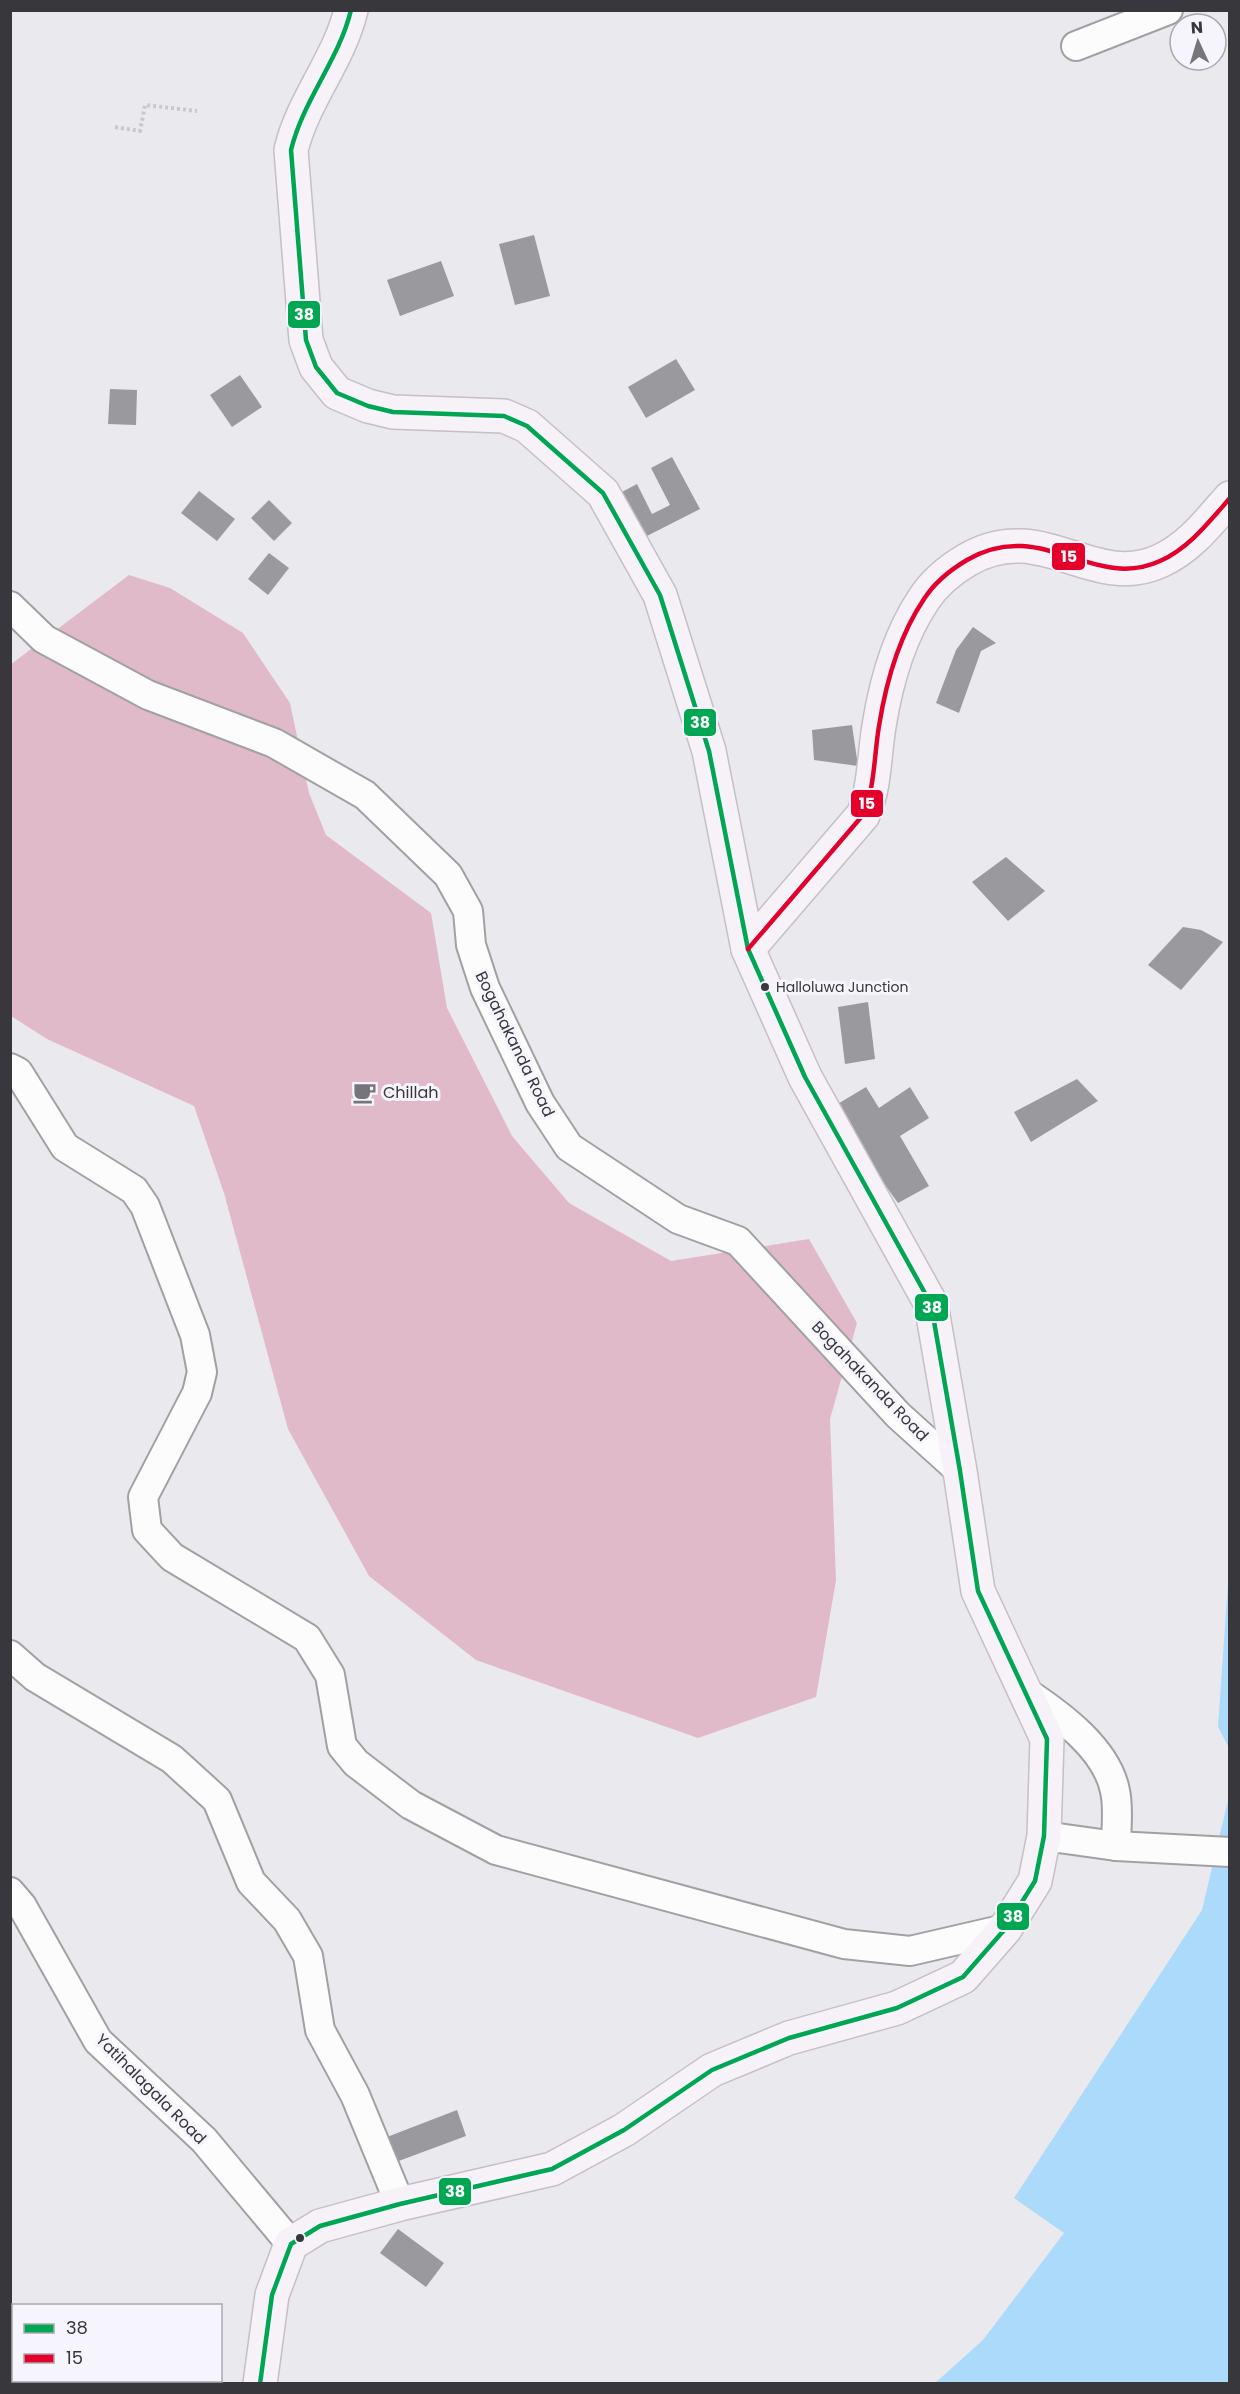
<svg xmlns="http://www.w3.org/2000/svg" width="1240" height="2394" viewBox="0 0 1240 2394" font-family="Poppins,sans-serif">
  <rect width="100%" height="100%" fill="#eae9ee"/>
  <!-- forest -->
  <polygon fill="#e1bac9" points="129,575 170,588 243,633 290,703 309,793 326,835 431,913 447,1008 512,1136 569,1203 671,1261 809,1239 857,1323 830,1419 836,1580 816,1697 698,1738 476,1660 369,1576 288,1429 224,1193 194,1106 47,1039 11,1016 10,665"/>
  <!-- water -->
  <g fill="#acdafa">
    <polygon points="1229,1569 1230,1748 1229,1748 1218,1727"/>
    <polygon points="1229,1796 1229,2383 934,2384 983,2340 1064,2233 1014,2198 1202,1910"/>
  </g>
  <!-- building -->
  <g fill="#9a9a9e">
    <polygon points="534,235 550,296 515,305 499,244"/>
    <polygon points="441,261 454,296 400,316 387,280"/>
    <polygon points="676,359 695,390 646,418 628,387"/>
    <polygon points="240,375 262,407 232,427 210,395"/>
    <polygon points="110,389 137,390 136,425 108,424"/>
    <polygon points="672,457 700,509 641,539 618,494 637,484 652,514 670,505 651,468"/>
    <polygon points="199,491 235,519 217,541 181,513"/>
    <polygon points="269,500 292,523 274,541 251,518"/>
    <polygon points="269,553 289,568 268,595 248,579"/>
    <polygon points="973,627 996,643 981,651 959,713 936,703 956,650"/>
    <polygon points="852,725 858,766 814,760 812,730"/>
    <polygon points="1006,857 1045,891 1008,921 972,882"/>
    <polygon points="1183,927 1201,930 1223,942 1181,990 1148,965"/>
    <polygon points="868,1002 875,1059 845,1064 838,1007"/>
    <polygon points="1077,1079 1098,1101 1031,1142 1014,1112"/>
    <polygon points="866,1087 879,1108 910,1087 929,1118 900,1136 929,1186 898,1203 873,1168 836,1105"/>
    <polygon points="457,2110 466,2136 396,2162 387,2137"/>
    <polygon points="398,2229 444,2263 426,2287 380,2253"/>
  </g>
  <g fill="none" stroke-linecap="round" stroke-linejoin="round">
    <defs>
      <g id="minor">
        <polyline points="1076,46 1168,10"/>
        <polyline points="10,606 44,639 148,695 274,743 365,795 448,875 468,911 471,945 485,988 540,1103 569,1147 678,1219 738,1241 898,1415 960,1471"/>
        <polyline points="10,1068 18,1072 65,1147 134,1190 145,1206 195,1335 202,1372 197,1393 143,1497 147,1530 172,1557 307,1638 330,1675 342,1746 356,1763 411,1805 496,1850 844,1944 910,1951 1005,1929"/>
        <polyline points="10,1655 35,1677 172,1759 217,1800 251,1882 287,1920 308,1956 320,2030 355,2095 400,2204"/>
        <path d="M1027,1693C1060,1715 1107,1749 1115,1791C1119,1808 1116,1829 1116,1846"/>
        <polyline points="1044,1836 1116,1846 1230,1852"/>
        <polyline points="10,1892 22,1906 98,2041 204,2140 291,2244"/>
      </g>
      <g id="major">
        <path d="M748,949L863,815C875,787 874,756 879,726C886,682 899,636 924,599C935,582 950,570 967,560C1041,516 1093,592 1160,561C1189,548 1209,522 1230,498"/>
        <path d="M260,2384L272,2295L291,2244L320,2226L400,2204L552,2169L624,2130L712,2070L789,2038L897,2008L963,1977L1005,1929L1035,1881L1044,1836L1047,1739L978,1591L960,1471L931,1304L805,1077L748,949L709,751L660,595L603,493L527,426L504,416L393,412L368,406L337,393L316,367L306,340L291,150C303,100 339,60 351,10"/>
      </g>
    </defs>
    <!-- minor casing -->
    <use href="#minor" stroke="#a1a1a4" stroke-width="32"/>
    <!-- major casing -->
    <use href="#major" stroke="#c6bec8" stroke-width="36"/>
    <!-- path -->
    <polyline stroke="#c9c9cb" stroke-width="4" stroke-dasharray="3 3" stroke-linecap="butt" points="115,127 140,131 145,105 197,111"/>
    <!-- minor -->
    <use href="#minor" stroke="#fcfcfc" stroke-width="28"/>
    <!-- major -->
    <use href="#major" stroke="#f7f2f7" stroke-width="33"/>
    <defs>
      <path id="bus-1" d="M260,2384L272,2295L291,2244L320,2226L400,2204L552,2169L624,2130L712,2070L789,2038L897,2008L963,1977L1005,1929L1035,1881L1044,1836L1047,1739L978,1591L960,1471L931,1304L805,1077L748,949L709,751L660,595L603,493L527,426L504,416L393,412L368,406L337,393L316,367L306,340L291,150C303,100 339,60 351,10"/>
      <path id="bus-2" d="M748,949L863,815C875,787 874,756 879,726C886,682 899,636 924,599C935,582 950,570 967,560C1041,516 1093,592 1160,561C1189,548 1209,522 1230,498"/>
    </defs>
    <!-- bus-1 casing -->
    <use href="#bus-1" stroke="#f6f4fd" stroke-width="9"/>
    <!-- bus-2 casing -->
    <use href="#bus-2" stroke="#f6f4fd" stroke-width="9"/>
    <!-- bus-1 -->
    <use href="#bus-1" stroke="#00a651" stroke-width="4.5"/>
    <!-- bus-2 -->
    <use href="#bus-2" stroke="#e4002b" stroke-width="4.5"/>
  </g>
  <!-- icons -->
  <defs>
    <symbol id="cafe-bare" viewBox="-9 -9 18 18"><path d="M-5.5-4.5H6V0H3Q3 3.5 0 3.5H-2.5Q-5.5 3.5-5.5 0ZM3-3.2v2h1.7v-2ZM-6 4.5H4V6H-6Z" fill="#76757a" stroke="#f6f4fd" stroke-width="2.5" paint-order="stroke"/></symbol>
  </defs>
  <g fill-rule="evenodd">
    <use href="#cafe-bare" x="348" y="1076" width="33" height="33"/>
  </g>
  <!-- markers -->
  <g fill="#38373b" stroke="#f6f4fd" stroke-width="2">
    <circle cx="765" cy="987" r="5"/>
    <circle cx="300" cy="2238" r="5"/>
  </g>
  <g text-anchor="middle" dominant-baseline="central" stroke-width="6" stroke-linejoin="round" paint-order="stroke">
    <!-- bus labels -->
    <g font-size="14" fill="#38373b" stroke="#f6f4fd" text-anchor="start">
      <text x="776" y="987">Halloluwa Junction</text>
    </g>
    <!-- street labels -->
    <g font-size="16" fill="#38373b" stroke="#f6f4fd">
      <text transform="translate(515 1044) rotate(64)">Bogahakanda Road</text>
      <text transform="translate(870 1381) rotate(46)">Bogahakanda Road</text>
      <text transform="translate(151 2089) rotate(45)">Yatihalagala Road</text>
    </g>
    <!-- poi labels -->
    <g font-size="16" fill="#38373b" stroke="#f6f4fd" text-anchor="start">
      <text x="383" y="1092">Chillah</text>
    </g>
  </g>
  <g stroke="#f6f4fd" stroke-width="2">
    <rect x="287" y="300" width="34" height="29" rx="6" fill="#00a651"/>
    <rect x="1051" y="542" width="35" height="29" rx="6" fill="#e4002b"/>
    <rect x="683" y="708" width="34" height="29" rx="6" fill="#00a651"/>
    <rect x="850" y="789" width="34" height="29" rx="6" fill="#e4002b"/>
    <rect x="914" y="1293" width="35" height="29" rx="6" fill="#00a651"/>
    <rect x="996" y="1902" width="34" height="29" rx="6" fill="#00a651"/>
    <rect x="438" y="2177" width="34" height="29" rx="6" fill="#00a651"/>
  </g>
  <g font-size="16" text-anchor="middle" font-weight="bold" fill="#fff">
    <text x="304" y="320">38</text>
    <text x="1069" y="562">15</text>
    <text x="700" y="728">38</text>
    <text x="867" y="809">15</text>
    <text x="932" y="1313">38</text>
    <text x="1013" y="1922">38</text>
    <text x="455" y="2197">38</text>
  </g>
  <!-- border -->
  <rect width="1240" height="2394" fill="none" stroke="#38373b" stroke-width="24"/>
  <!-- legend -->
  <rect x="12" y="2304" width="210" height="78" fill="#f6f4fd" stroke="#aaa8af" stroke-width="1.5"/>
  <rect x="24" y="2324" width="30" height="9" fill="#00a651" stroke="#aaa8af" stroke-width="1.5"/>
  <text x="66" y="2334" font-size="18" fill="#38373b">38</text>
  <rect x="24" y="2354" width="30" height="9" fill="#e4002b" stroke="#aaa8af" stroke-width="1.5"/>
  <text x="66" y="2364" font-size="18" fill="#38373b">15</text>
  <!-- north arrow -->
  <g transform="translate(1198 42) rotate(356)"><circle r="28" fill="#f6f4fd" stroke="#aaa8af" stroke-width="1.5"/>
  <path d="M0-4.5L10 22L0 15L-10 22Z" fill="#76757a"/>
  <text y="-9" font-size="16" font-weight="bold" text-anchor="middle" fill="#38373b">N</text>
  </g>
</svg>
